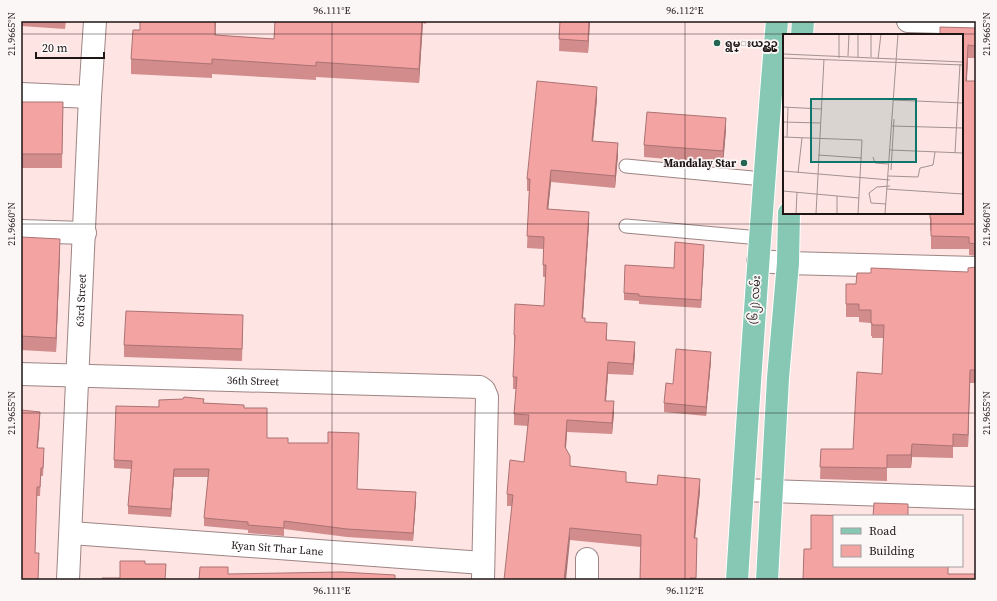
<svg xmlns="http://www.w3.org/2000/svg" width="997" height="601" viewBox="0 0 997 601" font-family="'Source Serif 4','Noto Sans Myanmar',serif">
  <rect width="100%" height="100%" fill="#fee4e3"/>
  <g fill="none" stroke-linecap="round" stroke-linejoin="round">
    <defs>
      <g id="service">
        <polyline points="626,166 763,179"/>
        <polyline points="626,226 760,238"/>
      </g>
      <g id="minor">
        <polyline points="908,21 976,23"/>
        <polyline points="21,94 90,97"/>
        <polyline points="21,231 85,233"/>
        <polyline points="758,261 788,263 976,268"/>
        <path id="s1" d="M21,374L480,387L484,390L487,397L483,580"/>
        <polyline points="743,490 976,498"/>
        <path id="s2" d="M71,533L483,563"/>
        <polyline points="587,559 587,580"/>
        <path id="s3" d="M68,580L90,97L95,21"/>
      </g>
      <g id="primary">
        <polyline points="802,35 803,21"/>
        <path d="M737,580C749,393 761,207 777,21"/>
        <polyline points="767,580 778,378 788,263 789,213"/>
      </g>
    </defs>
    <!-- service casing -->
    <use href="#service" stroke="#9c8584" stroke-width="15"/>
    <!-- minor casing -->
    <use href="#minor" stroke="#9c8584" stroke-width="24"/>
    <!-- primary casing -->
    <use href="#primary" stroke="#fff" stroke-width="24"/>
    <!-- service -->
    <use href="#service" stroke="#fff" stroke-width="13"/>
    <!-- minor -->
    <use href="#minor" stroke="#fff" stroke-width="22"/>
    <!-- primary -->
    <use href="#primary" stroke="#87c8b5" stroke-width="22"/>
  </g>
  <!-- wall -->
  <g fill="#d28c8c">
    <polygon points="21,21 66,21 65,29 21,26"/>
    <polygon points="275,21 426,21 426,24 423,23 419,83 316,77 316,80 212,74 212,78 131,74 131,59 215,35 274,39"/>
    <polygon points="560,21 590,21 588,53 559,51"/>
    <polygon points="976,28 976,58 968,58 967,81 976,81 976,256 969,255 969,249 931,249 931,231 930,231 930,213 962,35"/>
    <polygon points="597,99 593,141 618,155 615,188 551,182 548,209 589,224 583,318 585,322 607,334 607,341 635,354 633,375 608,374 606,401 614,413 612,434 567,432 566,449 570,466 626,482 700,491 695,538 697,538 696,580 640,580 641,547 570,540 512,506 507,506 507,494 524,462 528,426 514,425 514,414 516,389 513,389 513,377 515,347 514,347 514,335 544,306 546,277 543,277 543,249 527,248 529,191 527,191 527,179"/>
    <polygon points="21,102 63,102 62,168 21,168"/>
    <polygon points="726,130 723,164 644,157 644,145"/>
    <polygon points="21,237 60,252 56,352 21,350"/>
    <polygon points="704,252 701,308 639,304 639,301 624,300 624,293"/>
    <polygon points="976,267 976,383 970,383 968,447 953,447 953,458 912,457 911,468 887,468 887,481 820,479 821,449 853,449 882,374 884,338 872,338 872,336 871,336 871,323 859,322 859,317 846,317 846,284 856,284 871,273 968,272"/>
    <polygon points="243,328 242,361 124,357 124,345"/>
    <polygon points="711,361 706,416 664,412 664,403"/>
    <polygon points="204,403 244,408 267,438 288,443 328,443 359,441 357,489 416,500 413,541 347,537 284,529 284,536 248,533 248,530 204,526 204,518 208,477 174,477 171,517 128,514 128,506 131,469 114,468 114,460 159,407"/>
    <polygon points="40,420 38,448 44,457 43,476 41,476 40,496 37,496 35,553 39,562 38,580 21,580"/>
  </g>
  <!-- shaded-wall -->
  <g fill="#ab7272">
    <polygon points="215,21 216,21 215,49"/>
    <polygon points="422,21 423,21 419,83 419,69"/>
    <polygon points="589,21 590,21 588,53 588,41"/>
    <polygon points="968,45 968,58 966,93 966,81"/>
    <polygon points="597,87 597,99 592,152 592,141"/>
    <polygon points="726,118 726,130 723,164 723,151"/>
    <polygon points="618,143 618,155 615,188 615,176"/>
    <polygon points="551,170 551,182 547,221 547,209"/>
    <polygon points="589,212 589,224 582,329 582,318"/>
    <polygon points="60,239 60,252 56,352 56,338"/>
    <polygon points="704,245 704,252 701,308 701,300"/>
    <polygon points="635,342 635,354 633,375 633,364"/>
    <polygon points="711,352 711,361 706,416 706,407"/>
    <polygon points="608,362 608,374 605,412 605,401"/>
    <polygon points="970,370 970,383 968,447 968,435"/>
    <polygon points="614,401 614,413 612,434 612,423"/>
    <polygon points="40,412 40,420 37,456 37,448"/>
    <polygon points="567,420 567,432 565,459 565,447"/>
    <polygon points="912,444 912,457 911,468 911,455"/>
    <polygon points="174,469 174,477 171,517 171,509"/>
    <polygon points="700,479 700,491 694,549 694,538"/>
    <polygon points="416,492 416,500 413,541 413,533"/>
    <polygon points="570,528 570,540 566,580 564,580"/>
  </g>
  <!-- building -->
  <g fill="#f4a3a3" stroke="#ab7272">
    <polygon points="140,21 215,21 215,35 274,39 275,21 422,21 419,69 316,62 316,66 212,59 212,64 131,59 133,30 140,30"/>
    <polygon points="560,21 589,21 588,41 559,39"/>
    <polygon points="940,27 976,28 976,46 968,45 966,81 976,81 976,244 969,243 969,237 931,236 931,218 930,218 930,213 962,213 962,35 940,35"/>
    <polygon points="537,81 597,87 592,141 618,143 615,176 551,170 547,209 589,212 582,318 585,318 585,322 607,323 606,340 635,342 633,364 608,362 605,401 614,401 612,423 567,420 565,447 570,456 570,466 626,472 626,482 657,485 658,475 700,479 694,538 697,538 696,578 690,578 690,580 640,580 641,535 570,528 564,580 504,580 513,495 507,494 510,460 524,462 529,415 514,414 517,377 513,377 515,335 514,335 515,304 544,306 546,265 543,265 544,237 527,236 530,179 527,179"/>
    <polygon points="21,102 63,102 62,154 21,154"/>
    <polygon points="647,112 726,118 723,151 644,145"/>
    <polygon points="21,237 60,239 56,338 21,336"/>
    <polygon points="675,242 704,245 701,300 639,296 639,294 624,293 625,265 674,268"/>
    <polygon points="976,267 976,370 970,370 968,435 953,434 953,446 912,444 911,455 887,455 887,468 820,467 821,449 853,449 857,372 882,374 884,325 872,325 872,323 871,323 871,310 859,310 859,304 846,304 846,284 856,284 857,273 871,273 871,268 968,272 968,268"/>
    <polygon points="126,311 243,315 242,349 124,345"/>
    <polygon points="676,349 711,352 706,407 664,403 666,383 673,384"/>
    <polygon points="184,397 204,399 203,403 244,405 244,408 267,408 267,438 288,438 288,443 328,443 328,432 359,433 357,489 416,492 413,533 347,529 284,521 284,528 248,525 248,522 204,518 209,469 174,469 171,509 128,506 132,461 114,460 116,406 159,407 159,400 183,399"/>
    <polygon points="21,410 40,412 37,448 44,448 43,468 41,468 40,487 37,487 35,553 39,553 38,580 21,580"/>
    <polygon points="874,503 908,504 908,516 873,516"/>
    <polygon points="811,515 862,516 834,516 834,566 948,566 948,574 976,574 976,580 803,580 804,549 811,549"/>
    <polygon points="120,561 145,561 145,564 166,564 165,580 102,580 102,578 120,578"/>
    <polygon points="200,567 228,567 228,574 341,572 395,575 395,580 199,580"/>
  </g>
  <!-- ticks -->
  <path fill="none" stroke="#1e1515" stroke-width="1" stroke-opacity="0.45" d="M332,21V580M685,21V580M21,34H976M21,224H976M21,413H976"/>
  <!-- markers -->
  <g fill="#256450" stroke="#fcf7f7" stroke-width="1.5">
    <circle cx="717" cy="43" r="4"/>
    <circle cx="744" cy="163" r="4"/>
  </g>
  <g text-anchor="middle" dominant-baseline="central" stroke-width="3.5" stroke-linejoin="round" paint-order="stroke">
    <!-- poi labels -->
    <g font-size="11" font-weight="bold" fill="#1e1515" stroke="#fcf7f7" text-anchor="start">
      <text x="725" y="43">ရွမ္းယဥ္ယဥ္</text>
      <text x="736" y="163" text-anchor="end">Mandalay Star</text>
    </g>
    <!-- street labels -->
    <g font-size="11" fill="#1e1515" stroke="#fcf7f7">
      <text stroke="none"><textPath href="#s3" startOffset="280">63rd Street</textPath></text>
      <text transform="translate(755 300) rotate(-86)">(၆၂) လမ်း</text>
      <text stroke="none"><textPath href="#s1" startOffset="232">36th Street</textPath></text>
      <text stroke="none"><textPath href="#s2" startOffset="207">Kyan Sit Thar Lane</textPath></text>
    </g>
  </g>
  <!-- overview -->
  <g transform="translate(783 34)">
    <rect width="180" height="180" fill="#fee4e3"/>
    <path fill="none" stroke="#a49191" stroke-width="1" d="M0,20L180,28M65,22L66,0M75,23V0M88,23V0M0,24L180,31M56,24V0M95,25L98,0M110,66L180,69M0,73L38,75M0,88L37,89M109,92L180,94M0,103L79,106L75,180M4,103L5,73M107,116L180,119M172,119L177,30M35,121L79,124M90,123L92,129L105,130M108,136L111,85M0,137L107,146M15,139L19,104M105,142L135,143L137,134L150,131L152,118M104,155L180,160M0,157L76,164M103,170L88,169L86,159L94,153L107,152M13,180L14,158M33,180L41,25M54,180V162M102,180L115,0"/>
    <path fill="#0f766e" fill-opacity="0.15" stroke="#0f766e" stroke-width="2" d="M28,65H133V128H28Z"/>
    <rect width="180" height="180" fill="none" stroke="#1e1515" stroke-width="2"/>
  </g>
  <!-- border -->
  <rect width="997" height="601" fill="none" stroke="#fcf7f7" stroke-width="44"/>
  <!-- legend -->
  <rect x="833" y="515" width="130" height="52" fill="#fcf7f7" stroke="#a39d9d"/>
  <rect x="841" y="528" width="20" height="6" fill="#87c8b5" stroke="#a39d9d"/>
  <text x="869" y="535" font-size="12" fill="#1e1515">Road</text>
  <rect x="841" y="545" width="20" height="12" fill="#f4a3a3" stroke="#a39d9d"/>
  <text x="869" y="555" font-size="12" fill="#1e1515">Building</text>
  <!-- scale -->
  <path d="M36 52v6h68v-6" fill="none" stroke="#1e1515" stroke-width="2"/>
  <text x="42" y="52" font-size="12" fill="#1e1515" stroke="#fcf7f7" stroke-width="3" paint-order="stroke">20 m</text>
  <rect x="22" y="22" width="953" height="557" fill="none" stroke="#1e1515" stroke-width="1.5"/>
  <g font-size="10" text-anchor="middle" fill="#1e1515">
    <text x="332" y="14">96.111°E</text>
    <text x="685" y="14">96.112°E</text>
    <text transform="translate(11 34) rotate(-90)" y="4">21.9665°N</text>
    <text transform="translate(986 34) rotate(-90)" y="4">21.9665°N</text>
    <text transform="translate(11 224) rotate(-90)" y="4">21.9660°N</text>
    <text transform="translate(986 224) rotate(-90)" y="4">21.9660°N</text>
    <text transform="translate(11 413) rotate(-90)" y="4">21.9655°N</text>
    <text transform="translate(986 413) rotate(-90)" y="4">21.9655°N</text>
    <text x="332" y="594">96.111°E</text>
    <text x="685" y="594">96.112°E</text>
  </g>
</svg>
